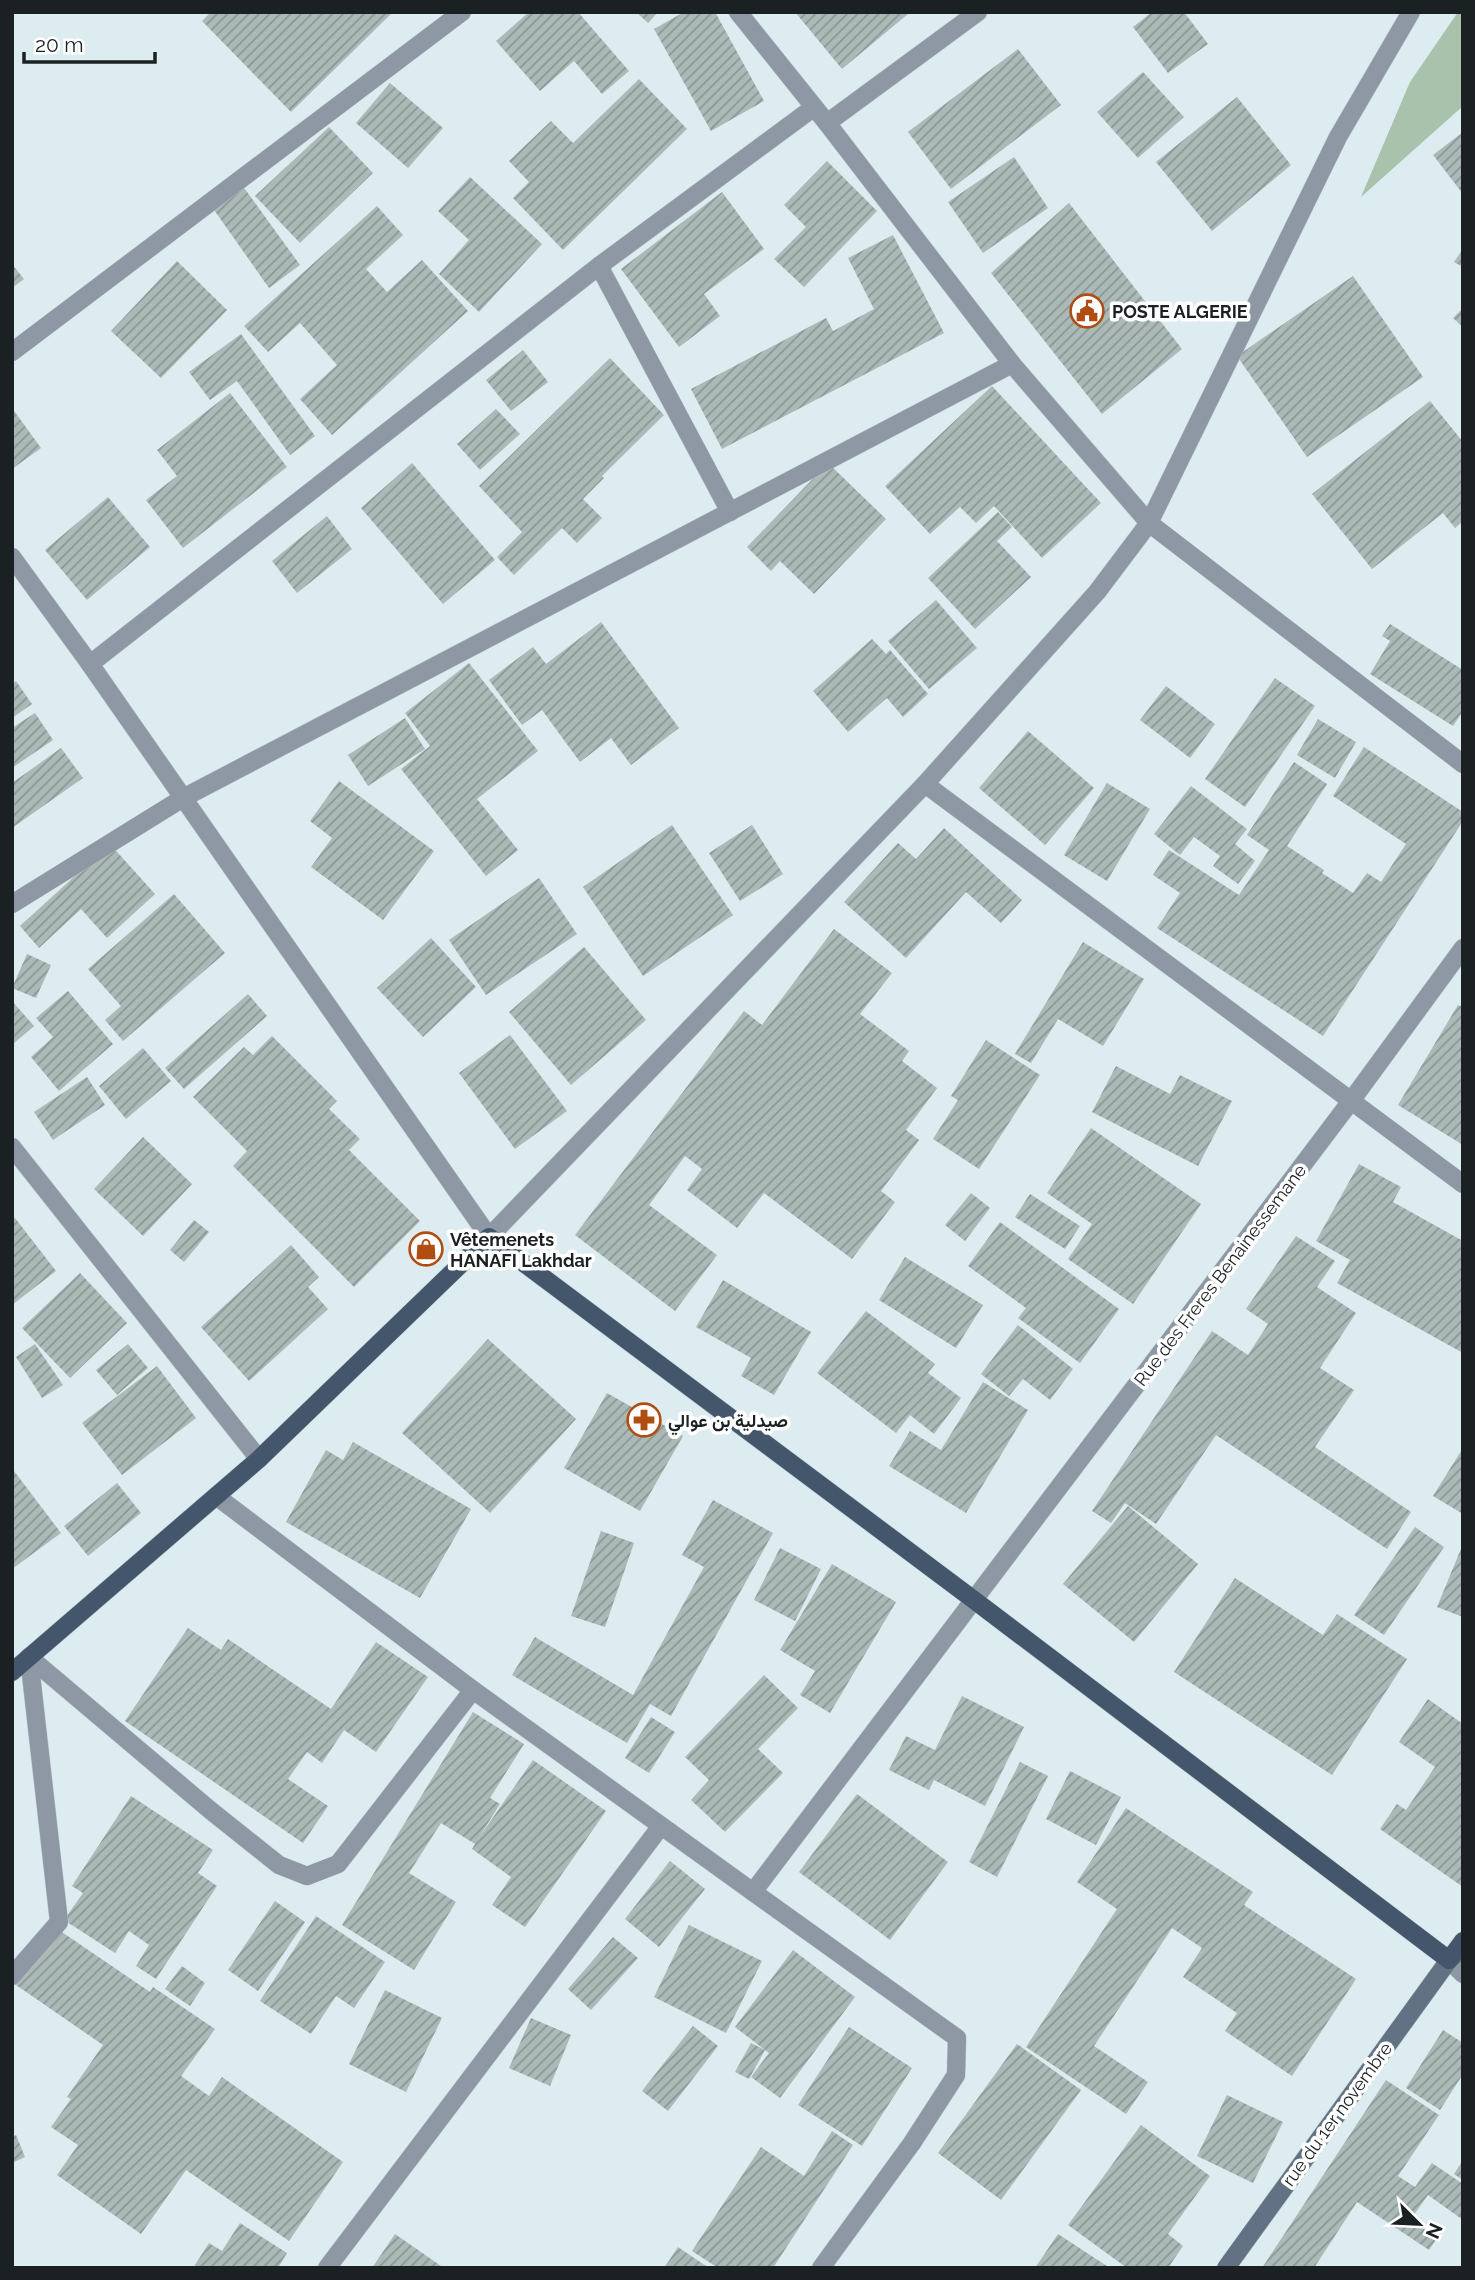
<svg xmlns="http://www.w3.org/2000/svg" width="1475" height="2280" viewBox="0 0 1475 2280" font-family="Raleway,Vazirmatn,sans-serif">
  <defs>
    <pattern id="building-hatch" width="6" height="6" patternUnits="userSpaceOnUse" patternTransform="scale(1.75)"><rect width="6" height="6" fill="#abbab7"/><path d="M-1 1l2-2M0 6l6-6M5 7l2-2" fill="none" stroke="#8a9794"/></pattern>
  </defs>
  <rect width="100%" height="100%" fill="#ddecf0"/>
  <!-- green -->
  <polygon fill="#a9c2ac" points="1458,12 1463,12 1463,106 1361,197 1410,82"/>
  <!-- building -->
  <g fill="url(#building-hatch)">
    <polygon points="211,12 393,12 291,112 202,21"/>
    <polygon points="529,12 578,12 629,71 602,94 574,61 540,91 496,41"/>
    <polygon points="636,12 658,12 648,23"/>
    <polygon points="684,12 715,12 764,101 711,131 654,29"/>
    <polygon points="795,12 907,12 908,14 842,69"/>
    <polygon points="1152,12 1184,12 1208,44 1168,73 1133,27"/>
    <polygon points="1018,49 1061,105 951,189 908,132"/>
    <polygon points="1143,72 1184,117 1138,158 1097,112"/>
    <polygon points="639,79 687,129 563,250 513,198 529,182 509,161 551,121 573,143"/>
    <polygon points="390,83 443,128 408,168 356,123"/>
    <polygon points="1237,97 1291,165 1212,231 1156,162"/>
    <polygon points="329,127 373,173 300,243 255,196"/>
    <polygon points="1463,132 1463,194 1433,155"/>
    <polygon points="1014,157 1048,208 983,253 948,202"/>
    <polygon points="827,161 877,211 804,287 774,259 806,227 784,205"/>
    <polygon points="470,177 542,244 479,312 439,274 469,240 438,211"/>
    <polygon points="242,185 300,265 269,288 212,207"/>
    <polygon points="722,192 764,249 704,294 720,316 679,347 621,269"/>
    <polygon points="1069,203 1182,349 1102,414 991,273"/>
    <polygon points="377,206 403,235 366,269 387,292 422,260 468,311 332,435 300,399 337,365 300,323 268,352 244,326"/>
    <polygon points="893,235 944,333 722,449 691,389 826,318 833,331 874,309 848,258"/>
    <polygon points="1463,249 1463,267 1454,262"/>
    <polygon points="177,261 227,310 161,378 111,331"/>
    <polygon points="12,264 24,279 12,288"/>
    <polygon points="1353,276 1423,377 1307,457 1237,356"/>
    <polygon points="1463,308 1463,327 1453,318"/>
    <polygon points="241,334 315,436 290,455 237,381 210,400 189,372"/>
    <polygon points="523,350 548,382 511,411 486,380"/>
    <polygon points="610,358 664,415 602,476 604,478 583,499 602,518 577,543 562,528 514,575 497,557 522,532 479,486"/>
    <polygon points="992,386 1101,503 1042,558 994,506 976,523 960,507 930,534 885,486"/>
    <polygon points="230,393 287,467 183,548 146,500 177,476 157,450"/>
    <polygon points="1430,401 1463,442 1463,521 1455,528 1443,513 1372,569 1312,494"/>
    <polygon points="12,408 41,448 12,469"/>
    <polygon points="496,409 520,434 480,470 457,444"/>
    <polygon points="412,463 495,560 443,604 361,508"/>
    <polygon points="828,463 886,519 814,594 780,561 771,571 747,547"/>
    <polygon points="108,497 150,547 87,600 45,550"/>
    <polygon points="998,512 1012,527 997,541 1031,577 975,629 928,578"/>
    <polygon points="327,516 352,549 297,593 272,561"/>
    <polygon points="936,600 977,648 929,689 888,641"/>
    <polygon points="601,622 679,728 631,765 611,738 580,762 542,710 522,725 489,680 533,647 546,664"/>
    <polygon points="1390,624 1463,670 1463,711 1453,726 1370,674 1390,641 1382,636"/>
    <polygon points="872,639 886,654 890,650 928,694 903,717 887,698 848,732 813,691"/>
    <polygon points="469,663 538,751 477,799 518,850 486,876 401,769 430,746 405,713"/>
    <polygon points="1275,678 1315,706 1245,807 1205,779"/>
    <polygon points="16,681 32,704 12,718 12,684"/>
    <polygon points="1166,686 1215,724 1190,758 1140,720"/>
    <polygon points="35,713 53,740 12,768 12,728"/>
    <polygon points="405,718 425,749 368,786 348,755"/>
    <polygon points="1318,719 1356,742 1335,778 1297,755"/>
    <polygon points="1028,731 1094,788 1045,845 979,788"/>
    <polygon points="1364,747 1463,812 1463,821 1323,1036 1157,928 1180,893 1153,875 1169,850 1239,895 1269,850 1247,835 1294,762 1327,784 1287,846 1324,870 1322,873 1353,893 1367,873 1381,882 1406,844 1333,796"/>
    <polygon points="61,748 83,778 12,828 12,783"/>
    <polygon points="339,781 434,851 383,920 311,867 332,838 310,821"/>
    <polygon points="1107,783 1150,809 1107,881 1064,855"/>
    <polygon points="1191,786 1247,829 1235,844 1255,861 1238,884 1213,866 1220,856 1194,837 1180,855 1154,834"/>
    <polygon points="672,825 733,915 643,976 583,887"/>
    <polygon points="752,825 783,874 740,901 709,853"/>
    <polygon points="944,828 1022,900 1001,923 966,892 906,958 844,902 898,843 916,859"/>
    <polygon points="110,844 155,894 107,938 81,909 39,948 20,926"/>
    <polygon points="539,878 577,934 486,995 449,940"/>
    <polygon points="174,894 225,953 123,1041 105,1020 121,1006 88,969"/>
    <polygon points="834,929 892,973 860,1014 909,1051 902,1061 937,1088 906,1130 919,1140 881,1191 895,1202 852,1259 764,1193 737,1228 687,1190 702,1169 685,1156 649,1205 717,1255 675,1311 575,1235 744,1011 762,1025"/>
    <polygon points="431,938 476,987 423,1037 377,988"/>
    <polygon points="1083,942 1144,979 1103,1046 1058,1019 1031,1063 1015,1054"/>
    <polygon points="584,947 646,1020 571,1085 509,1012"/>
    <polygon points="27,954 51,965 36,998 12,988"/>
    <polygon points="68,991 113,1044 59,1091 31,1057 53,1037 36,1018"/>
    <polygon points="248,994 267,1016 184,1089 165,1068"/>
    <polygon points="12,1001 34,1026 12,1045"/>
    <polygon points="1458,1005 1463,1007 1463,1145 1398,1105"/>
    <polygon points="510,1035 567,1111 515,1149 459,1073"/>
    <polygon points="272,1036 337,1101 329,1109 360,1139 349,1150 420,1221 354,1287 233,1166 247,1151 193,1097 244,1047 253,1055"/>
    <polygon points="986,1040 1040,1075 979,1169 933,1139 958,1100 951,1096"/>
    <polygon points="143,1048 171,1081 126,1119 99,1086"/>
    <polygon points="1116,1066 1170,1094 1180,1075 1232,1101 1198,1166 1092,1112"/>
    <polygon points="87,1077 105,1105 53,1140 34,1112"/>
    <polygon points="1091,1128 1201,1204 1133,1304 1068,1259 1092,1224 1047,1193"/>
    <polygon points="143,1137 192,1184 143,1236 94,1189"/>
    <polygon points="1359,1164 1401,1187 1393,1202 1463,1241 1463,1353 1337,1283 1350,1260 1316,1241"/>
    <polygon points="971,1193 990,1208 965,1241 945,1225"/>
    <polygon points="1030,1194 1080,1226 1065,1249 1015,1217"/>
    <polygon points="15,1218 56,1271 12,1305 12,1220"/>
    <polygon points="194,1220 209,1232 184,1262 170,1250"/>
    <polygon points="1000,1222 1119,1309 1080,1363 1018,1318 1026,1308 968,1266"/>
    <polygon points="1296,1236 1335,1261 1317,1287 1356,1313 1320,1368 1354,1390 1315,1447 1411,1512 1387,1549 1216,1435 1156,1524 1125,1503 1111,1523 1092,1511 1212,1331 1248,1355 1268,1324 1246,1309"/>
    <polygon points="291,1245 319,1277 308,1287 328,1309 249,1381 201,1327"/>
    <polygon points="905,1257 983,1305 956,1348 879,1300"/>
    <polygon points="80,1273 127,1323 70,1378 22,1328"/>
    <polygon points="723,1280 811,1332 774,1395 741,1376 751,1358 696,1327"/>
    <polygon points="866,1311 935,1364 928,1373 961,1398 934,1434 910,1415 896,1433 817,1373"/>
    <polygon points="1018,1325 1073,1369 1050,1400 1023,1379 1009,1396 981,1374"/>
    <polygon points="488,1339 576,1419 490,1513 402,1433"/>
    <polygon points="35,1344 63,1385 42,1398 16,1357"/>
    <polygon points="128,1344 148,1368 117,1395 96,1370"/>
    <polygon points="157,1366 196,1418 122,1475 82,1423"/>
    <polygon points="983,1382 1028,1410 966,1513 889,1466 910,1431 941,1450"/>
    <polygon points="607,1393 683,1436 640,1511 564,1468"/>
    <polygon points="353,1442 471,1509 420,1598 286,1522 326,1450 343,1460"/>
    <polygon points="1463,1448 1463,1514 1433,1496"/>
    <polygon points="14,1471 61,1533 12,1569 12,1472"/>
    <polygon points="117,1483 141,1513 88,1556 64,1526"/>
    <polygon points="713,1500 773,1533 671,1716 650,1704 627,1743 512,1675 535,1637 633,1695 704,1567 682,1555"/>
    <polygon points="1128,1506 1198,1564 1134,1642 1063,1584"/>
    <polygon points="1415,1527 1444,1547 1384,1635 1354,1615"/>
    <polygon points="601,1531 634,1543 605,1627 571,1616"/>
    <polygon points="1463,1544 1463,1617 1437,1607"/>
    <polygon points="780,1548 821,1569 795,1621 754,1600"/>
    <polygon points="832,1564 896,1602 830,1713 800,1695 815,1671 780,1650"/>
    <polygon points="1235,1578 1323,1635 1337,1614 1407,1659 1332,1775 1174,1672"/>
    <polygon points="188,1628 221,1650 228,1639 331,1709 376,1642 428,1677 376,1752 344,1730 322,1763 307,1752 288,1779 328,1806 303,1843 125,1721"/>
    <polygon points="764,1675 798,1708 758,1749 783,1773 725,1832 691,1800 709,1780 685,1757"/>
    <polygon points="962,1696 1024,1727 985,1806 934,1780 929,1790 889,1770 906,1736 935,1750"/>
    <polygon points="1428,1699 1463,1724 1463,1887 1380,1829 1397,1804 1406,1810 1435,1767 1399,1742"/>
    <polygon points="473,1712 524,1744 490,1798 500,1804 478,1839 533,1760 606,1811 525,1927 492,1905 511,1877 472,1849 475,1844 441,1823 409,1873 456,1902 414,1970 342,1925"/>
    <polygon points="651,1717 675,1732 649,1773 625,1758"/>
    <polygon points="1020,1762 1048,1776 997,1877 969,1862"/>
    <polygon points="1070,1771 1121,1797 1096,1845 1046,1819"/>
    <polygon points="857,1794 948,1862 890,1940 799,1872"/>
    <polygon points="131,1796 213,1850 198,1873 217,1886 156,1979 136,1966 149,1945 129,1931 115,1953 64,1920 83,1893 72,1886"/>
    <polygon points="1126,1808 1253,1892 1244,1905 1356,1979 1292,2076 1225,2031 1237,2013 1183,1977 1202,1948 1172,1928 1094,2046 1148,2082 1126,2114 1026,2047 1117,1909 1077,1882"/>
    <polygon points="670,1861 705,1889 659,1947 625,1919"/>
    <polygon points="275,1901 305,1922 258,1991 228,1970"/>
    <polygon points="316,1916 385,1962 354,2008 336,1996 311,2034 260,2001"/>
    <polygon points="689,1925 762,1961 726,2033 654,1997"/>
    <polygon points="56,1928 150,1992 153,1987 215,2029 181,2076 209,2096 222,2077 343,2162 289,2241 186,2170 141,2234 57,2175 78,2145 51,2127 71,2099 67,2097 103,2045 16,1985"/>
    <polygon points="613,1937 638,1958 591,2010 568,1989"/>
    <polygon points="793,1950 855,1997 780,2098 751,2077 769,2053 735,2027"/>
    <polygon points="182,1966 205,1983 190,2006 165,1989"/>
    <polygon points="385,1990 442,2018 406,2092 349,2064"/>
    <polygon points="531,2018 571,2035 550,2086 509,2068"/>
    <polygon points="693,2026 718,2046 668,2111 642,2091"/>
    <polygon points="849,2027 912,2068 862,2146 798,2105"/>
    <polygon points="1443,2030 1463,2043 1463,2074 1440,2110 1406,2088"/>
    <polygon points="751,2043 765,2050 749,2079 735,2072"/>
    <polygon points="1017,2044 1081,2090 1001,2200 938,2153"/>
    <polygon points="1386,2080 1439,2115 1398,2176 1415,2187 1432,2163 1463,2184 1463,2220 1428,2195 1411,2219 1438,2237 1429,2250 1357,2202 1314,2268 1262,2268"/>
    <polygon points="1227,2095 1283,2122 1253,2183 1197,2156"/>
    <polygon points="1141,2125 1210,2176 1168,2234 1183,2246 1168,2268 1127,2268 1068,2225"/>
    <polygon points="832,2131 853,2145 773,2268 718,2268 692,2251 761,2147 804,2176"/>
    <polygon points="16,2135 25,2157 12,2163 12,2137"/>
    <polygon points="1463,2160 1463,2180 1454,2174"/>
    <polygon points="240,2223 287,2253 278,2268 193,2268 209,2243 222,2251"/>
    <polygon points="395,2234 444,2268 372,2268"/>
    <polygon points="1058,2234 1110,2268 1035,2268"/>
    <polygon points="678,2247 709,2268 664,2268"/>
  </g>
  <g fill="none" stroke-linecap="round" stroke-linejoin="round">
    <defs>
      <g id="street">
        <polyline points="738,12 827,123 1012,364 1149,523 1463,764"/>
        <polyline points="813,108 599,266 90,664 489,1237 925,784 1097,592 1149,523 1338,137 1411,12"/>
        <polyline points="827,123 978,12"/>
        <polyline points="599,266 730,512"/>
        <polyline points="12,352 462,12"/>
        <polyline points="12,557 90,664"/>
        <polyline points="925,784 1463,1184"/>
        <polyline points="12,904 183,798 1012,364"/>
        <polyline points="12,1147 259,1459"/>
        <polyline points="216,1496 473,1690 753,1892 1351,1101 1463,948"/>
        <polyline points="29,1657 210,1810 279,1865 307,1876 338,1864 473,1690"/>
        <polyline points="753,1892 957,2038 956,2075 912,2143 821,2268"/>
        <polyline points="1449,1960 1463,1974"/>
        <polyline points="12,1976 59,1922 29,1657"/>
        <polyline points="327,2268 661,1826"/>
      </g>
      <polyline id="secondary" points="1226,2268 1449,1960 1460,1950"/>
      <polyline id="primary" points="12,1672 259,1459 489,1237 974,1600 1449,1960 1463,1941"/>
    </defs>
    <!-- street casing -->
    <use href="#street" stroke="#bac7cb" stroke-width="19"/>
    <!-- secondary casing -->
    <use href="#secondary" stroke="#bac7cb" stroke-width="19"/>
    <!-- primary casing -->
    <use href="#primary" stroke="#bac7cb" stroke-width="19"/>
    <!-- street -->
    <use href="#street" stroke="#8d98a4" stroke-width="18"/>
    <!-- secondary -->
    <use href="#secondary" stroke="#627183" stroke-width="18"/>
    <!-- primary -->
    <use href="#primary" stroke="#43566b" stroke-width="18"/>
  </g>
  <!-- icons -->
  <defs>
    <symbol id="civic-ring" viewBox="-11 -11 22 22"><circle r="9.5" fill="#fff" stroke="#b04d12" stroke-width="1.5"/><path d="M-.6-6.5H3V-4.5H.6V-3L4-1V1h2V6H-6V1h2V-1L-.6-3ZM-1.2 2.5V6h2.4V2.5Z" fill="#b04d12"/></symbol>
    <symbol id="shop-ring" viewBox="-11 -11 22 22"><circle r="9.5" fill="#fff" stroke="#b04d12" stroke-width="1.5"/><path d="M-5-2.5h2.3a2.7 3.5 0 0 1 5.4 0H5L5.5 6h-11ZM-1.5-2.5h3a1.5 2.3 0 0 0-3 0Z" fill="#b04d12"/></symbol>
    <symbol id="pharmacy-ring" viewBox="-11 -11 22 22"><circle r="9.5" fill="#fff" stroke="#b04d12" stroke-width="1.5"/><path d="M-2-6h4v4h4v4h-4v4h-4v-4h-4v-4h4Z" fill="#b04d12"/></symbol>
  </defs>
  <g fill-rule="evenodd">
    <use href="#civic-ring" x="1068" y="292" width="38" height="38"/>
    <use href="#shop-ring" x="407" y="1230" width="38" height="38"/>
    <use href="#pharmacy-ring" x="625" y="1401" width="38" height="38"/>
  </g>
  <g text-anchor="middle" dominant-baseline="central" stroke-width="7" stroke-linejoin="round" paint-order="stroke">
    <!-- poi labels -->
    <g font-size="18" font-weight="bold" fill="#1b2022" stroke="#fff" text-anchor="start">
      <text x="1112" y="311">POSTE ALGERIE</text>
      <text x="450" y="1239">Vêtemenets<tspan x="450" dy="21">HANAFI Lakhdar</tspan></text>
      <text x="668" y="1420">صيدلية بن عوالي</text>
    </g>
    <!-- street labels -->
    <g font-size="18" fill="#1b2022" stroke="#fff">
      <text transform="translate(1220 1275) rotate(-53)">Rue des Freres Benainessemane</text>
      <text transform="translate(1337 2114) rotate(-54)">rue du 1er novembre</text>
    </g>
  </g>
  <!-- border -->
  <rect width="1475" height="2280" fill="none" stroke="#1b2022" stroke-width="28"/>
  <!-- north arrow -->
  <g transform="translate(1419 2224) rotate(114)" stroke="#ffffff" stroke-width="5" paint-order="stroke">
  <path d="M0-5L12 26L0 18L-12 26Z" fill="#1b2022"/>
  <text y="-10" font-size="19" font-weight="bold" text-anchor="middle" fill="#1b2022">N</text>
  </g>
  <!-- scale -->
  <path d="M24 52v10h131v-10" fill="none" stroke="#1b2022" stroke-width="3.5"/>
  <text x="35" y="52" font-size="21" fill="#1b2022" stroke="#ffffff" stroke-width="5" paint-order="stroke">20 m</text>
</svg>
